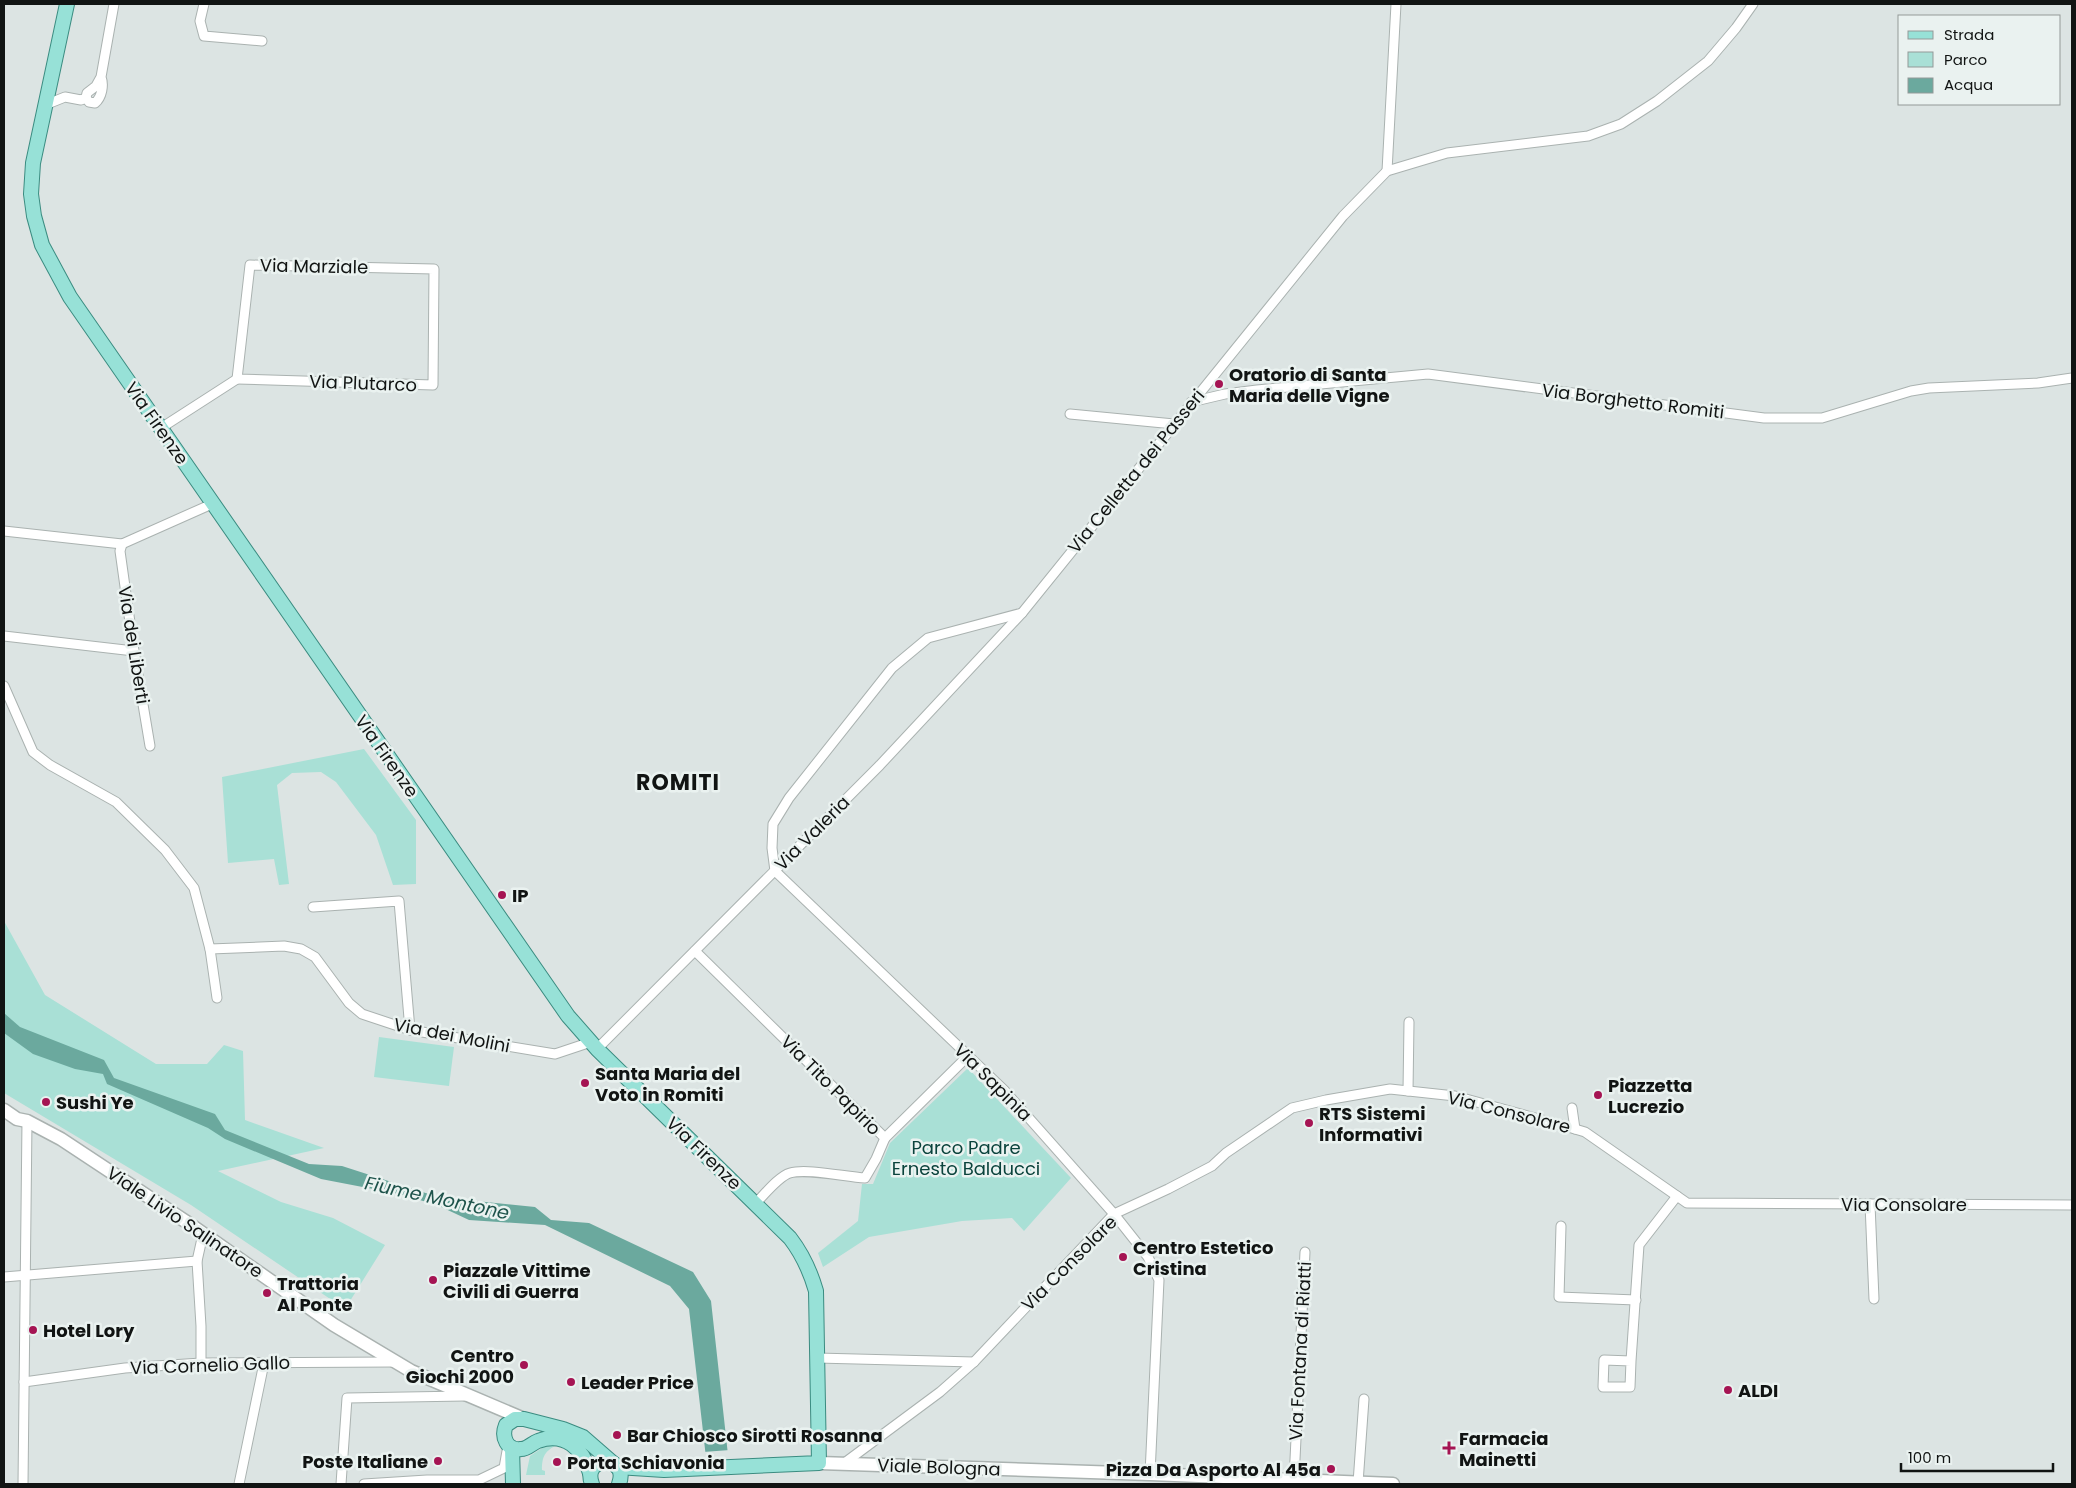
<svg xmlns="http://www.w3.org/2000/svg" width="2076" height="1488" viewBox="0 0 2076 1488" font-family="Poppins,sans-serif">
  <rect width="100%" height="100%" fill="#dce4e3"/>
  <!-- green -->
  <g fill="#a9e0d6">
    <polygon points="364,749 416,820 416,884 393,885 376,835 336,782 321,772 292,773 277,785 289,884 279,885 274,859 228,863 222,777"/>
    <polygon points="4,921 45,995 156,1064 207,1064 224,1045 243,1051 245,1120 324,1148 218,1171 281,1202 333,1218 385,1245 345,1309 191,1205 4,1093"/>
    <polygon points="379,1037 454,1047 449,1086 374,1077"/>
    <polygon points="968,1068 1071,1178 1024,1231 1012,1218 962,1221 869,1237 823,1267 818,1253 858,1221 862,1184 873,1184 890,1143"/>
    <path d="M557,1445C545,1451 542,1456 542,1470L545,1471V1475H526L530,1456L545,1446Z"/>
  </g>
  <!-- water -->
  <polygon fill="#6ba99e" points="4,1013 20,1027 104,1060 114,1078 215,1114 225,1130 309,1164 342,1166 438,1197 535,1207 551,1220 589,1223 693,1272 711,1301 731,1482 709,1484 689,1309 670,1286 545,1225 469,1220 437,1205 399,1194 321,1179 225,1139 208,1128 107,1084 103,1074 75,1069 33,1054 4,1033"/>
  <!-- pier -->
  <polygon fill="#dce4e3" points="730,1450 733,1483 707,1484 703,1452"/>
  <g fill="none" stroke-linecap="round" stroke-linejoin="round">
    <defs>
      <g id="minor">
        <polyline points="204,4 200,21 204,36 262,41"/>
        <path d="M101,77C104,85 102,97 95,103L89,102L86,98L87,93L96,86L101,77L114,4"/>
        <polyline points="45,105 65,97 81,100 86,98"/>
        <polyline points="1387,171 1396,4"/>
        <polygon points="250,265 434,269 433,385 237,379"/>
        <polyline points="1191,402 1225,394 1257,390 1428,374 1764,418 1822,418 1911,391 1929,388 2038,383 2072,378"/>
        <polyline points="1070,414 1174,424"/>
        <polyline points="161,428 237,379"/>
        <polyline points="4,531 122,544 212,504"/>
        <polyline points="122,544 120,551 134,651 150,746"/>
        <polyline points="1022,613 928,638 892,668 789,798 773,824 772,848 775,871 1004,1090 1114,1214 1148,1257 1159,1280 1150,1474"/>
        <polyline points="4,636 134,651"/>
        <polyline points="4,686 33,752 50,765 116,802 165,850 194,888 210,949 284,946 301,949 315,957 349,1003 362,1014 410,1030 555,1054 591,1042"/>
        <polyline points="313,907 399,901 410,1030"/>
        <polyline points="210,949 217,998"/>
        <polyline points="695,951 885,1138 967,1057"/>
        <polyline points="597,1049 880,765 1022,613 1343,216 1387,171 1447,153 1588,136 1621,124 1657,101 1708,61 1736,28 1753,4"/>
        <polyline points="1408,1091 1409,1022"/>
        <polyline points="1572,1108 1575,1129"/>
        <path d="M755,1204C764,1195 779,1176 790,1173C807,1168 846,1177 865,1178L876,1159L885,1138"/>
        <polyline points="1870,1204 1874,1299"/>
        <polyline points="1561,1226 1559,1297 1636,1300"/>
        <polyline points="4,1277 197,1261"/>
        <polyline points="817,1358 974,1362"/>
        <polyline points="1631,1361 1630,1387 1603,1387 1604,1360 1631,1361 1639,1245 1677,1196"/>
        <polyline points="201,1363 201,1326 197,1261 203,1234"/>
        <polyline points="24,1382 125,1368 201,1363 395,1362"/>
        <polyline points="843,1464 940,1392 974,1362 1114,1214 1168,1189 1212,1166 1226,1153 1292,1108 1326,1100 1390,1089 1455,1096 1575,1129 1585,1132 1687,1203 2072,1205"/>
        <polyline points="1294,1480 1305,1252"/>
        <polyline points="1358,1483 1364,1399"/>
        <polyline points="23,1484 27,1121"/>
        <polyline points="239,1484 264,1363"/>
        <polyline points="341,1484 347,1398 465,1396"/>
        <polyline points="364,1484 427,1480 479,1480 504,1468 507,1451"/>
      </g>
      <g id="secondary">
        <polyline points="4,1110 17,1119 27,1121 61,1139 185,1221 334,1325 411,1371 524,1419"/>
        <polyline points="819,1463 1150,1474 1393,1484"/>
      </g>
      <g id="primary">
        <path d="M67,4L33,163L31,194L34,216L42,245L70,297L568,1016L597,1049L790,1238C803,1255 810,1270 816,1291L819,1463L664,1470L617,1467"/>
        <polyline points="512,1448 513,1484"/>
        <path d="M590,1473C583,1449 565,1431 538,1441C532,1443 528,1449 521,1449C507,1451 501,1437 506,1425L515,1419H524L563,1429L583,1437L614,1464"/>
        <path d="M592,1484C581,1455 630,1454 619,1484"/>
      </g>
    </defs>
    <!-- minor casing -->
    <use href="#minor" stroke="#aab2b0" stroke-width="11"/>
    <!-- secondary casing -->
    <use href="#secondary" stroke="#aab2b0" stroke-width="15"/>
    <!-- primary casing -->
    <use href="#primary" stroke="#3b8c81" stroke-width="16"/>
    <!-- minor -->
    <use href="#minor" stroke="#fff" stroke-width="9"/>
    <!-- secondary -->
    <use href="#secondary" stroke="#fff" stroke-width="12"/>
    <!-- primary -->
    <use href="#primary" stroke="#97e1d7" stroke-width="14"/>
  </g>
  <!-- markers -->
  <g fill="#a51453" stroke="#eaf2f0" stroke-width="2">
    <circle cx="1219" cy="384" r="5"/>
    <circle cx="502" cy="895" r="5"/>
    <circle cx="585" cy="1083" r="5"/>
    <circle cx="1598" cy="1095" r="5"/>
    <circle cx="46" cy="1102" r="5"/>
    <circle cx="1309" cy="1123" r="5"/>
    <circle cx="1123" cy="1257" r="5"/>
    <circle cx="433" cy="1280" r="5"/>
    <circle cx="267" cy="1293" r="5"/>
    <circle cx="33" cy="1330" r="5"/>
    <circle cx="524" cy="1365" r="5"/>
    <circle cx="571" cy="1382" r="5"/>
    <circle cx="1728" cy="1390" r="5"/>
    <circle cx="617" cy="1435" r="5"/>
    <path d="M1446.5 1440.5h5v5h5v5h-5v5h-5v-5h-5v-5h5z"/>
    <circle cx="438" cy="1461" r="5"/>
    <circle cx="557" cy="1462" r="5"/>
    <circle cx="1331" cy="1469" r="5"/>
  </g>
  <g text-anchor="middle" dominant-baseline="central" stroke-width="5" stroke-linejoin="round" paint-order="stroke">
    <!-- street labels -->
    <g font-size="18" fill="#111413" stroke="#eaf2f0">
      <text transform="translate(314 266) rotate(1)">Via Marziale</text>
      <text transform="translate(363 383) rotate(2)">Via Plutarco</text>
      <text transform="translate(1633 401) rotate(7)">Via Borghetto Romiti</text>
      <text transform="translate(157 423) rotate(55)">Via Firenze</text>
      <text transform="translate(1136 471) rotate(-51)">Via Celletta dei Passeri</text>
      <text transform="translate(134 645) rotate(81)">Via dei Liberti</text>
      <text transform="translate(387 756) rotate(55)">Via Firenze</text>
      <text transform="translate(812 833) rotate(-45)">Via Valeria</text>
      <text transform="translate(452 1035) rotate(11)">Via dei Molini</text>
      <text transform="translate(993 1082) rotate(45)">Via Sapinia</text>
      <text transform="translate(831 1085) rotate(45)">Via Tito Papirio</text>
      <text transform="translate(1509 1112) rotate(14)">Via Consolare</text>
      <text transform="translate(704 1153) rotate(44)">Via Firenze</text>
      <text x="1904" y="1204">Via Consolare</text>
      <text transform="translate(185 1222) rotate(34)">Viale Livio Salinatore</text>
      <text transform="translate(1069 1263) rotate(-45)">Via Consolare</text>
      <text transform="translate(1300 1351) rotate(-87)">Via Fontana di Riatti</text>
      <text transform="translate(210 1365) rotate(-2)">Via Cornelio Gallo</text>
      <text transform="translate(939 1467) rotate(2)">Viale Bologna</text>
    </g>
    <!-- poi labels -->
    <g font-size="18" font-weight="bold" fill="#111413" stroke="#eaf2f0" text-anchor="start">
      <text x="1229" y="374">Oratorio di Santa<tspan x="1229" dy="21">Maria delle Vigne</tspan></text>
      <text x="512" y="895">IP</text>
      <text x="595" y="1073">Santa Maria del<tspan x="595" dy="21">Voto in Romiti</tspan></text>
      <text x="1608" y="1085">Piazzetta<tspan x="1608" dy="21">Lucrezio</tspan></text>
      <text x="56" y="1102">Sushi Ye</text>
      <text x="1319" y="1113">RTS Sistemi<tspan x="1319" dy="21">Informativi</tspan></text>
      <text x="1133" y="1247">Centro Estetico<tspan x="1133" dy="21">Cristina</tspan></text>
      <text x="443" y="1270">Piazzale Vittime<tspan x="443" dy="21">Civili di Guerra</tspan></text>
      <text x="277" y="1283">Trattoria<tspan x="277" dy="21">Al Ponte</tspan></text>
      <text x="43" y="1330">Hotel Lory</text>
      <text x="514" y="1355" text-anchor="end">Centro<tspan x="514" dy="21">Giochi 2000</tspan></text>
      <text x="581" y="1382">Leader Price</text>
      <text x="1738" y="1390">ALDI</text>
      <text x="627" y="1435">Bar Chiosco Sirotti Rosanna</text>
      <text x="1459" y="1438">Farmacia<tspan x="1459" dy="21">Mainetti</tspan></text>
      <text x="428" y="1461" text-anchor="end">Poste Italiane</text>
      <text x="567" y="1462">Porta Schiavonia</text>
      <text x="1321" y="1469" text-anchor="end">Pizza Da Asporto Al 45a</text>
    </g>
    <!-- park labels -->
    <g font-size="18" fill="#0a433c" stroke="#eaf2f0">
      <text x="966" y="1147">Parco Padre<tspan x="966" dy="21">Ernesto Balducci</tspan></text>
    </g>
    <!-- water labels -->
    <g font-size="19" font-style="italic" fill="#1e534b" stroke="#eaf2f0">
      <text transform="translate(437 1198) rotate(12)">Fiume Montone</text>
    </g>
    <!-- district labels -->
    <g font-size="22" font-weight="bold" letter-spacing="1" fill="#111413" stroke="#eaf2f0">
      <text x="678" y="782">ROMITI</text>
    </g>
  </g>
  <!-- border -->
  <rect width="2076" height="1488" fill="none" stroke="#111413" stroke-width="10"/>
  <!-- legend -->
  <rect x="1898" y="15" width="162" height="90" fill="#eaf2f0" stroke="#939998"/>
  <rect x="1908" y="31" width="25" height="8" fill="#97e1d7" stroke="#939998"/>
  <text x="1944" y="40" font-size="15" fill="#111413">Strada</text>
  <rect x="1908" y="52" width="25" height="15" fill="#a9e0d6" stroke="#939998"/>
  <text x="1944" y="65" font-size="15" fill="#111413">Parco</text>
  <rect x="1908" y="78" width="25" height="15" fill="#6ba99e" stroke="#939998"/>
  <text x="1944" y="90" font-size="15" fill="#111413">Acqua</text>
  <!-- scale -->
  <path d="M1901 1463v8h152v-8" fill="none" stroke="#111413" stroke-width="2.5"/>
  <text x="1908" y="1463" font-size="15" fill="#111413" stroke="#eaf2f0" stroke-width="4" paint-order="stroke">100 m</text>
</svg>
